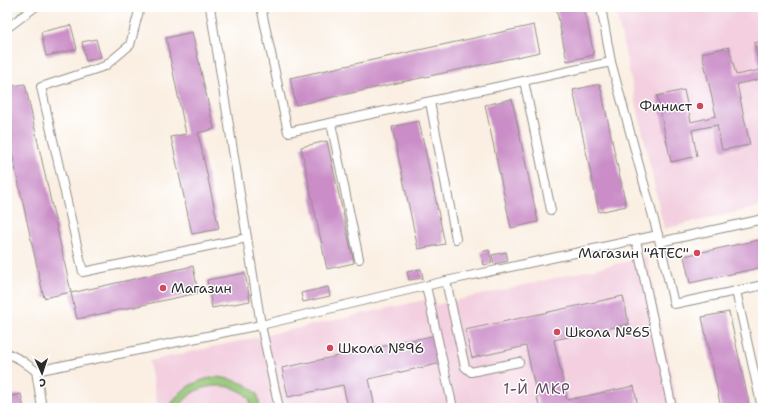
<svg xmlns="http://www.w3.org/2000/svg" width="770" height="415" viewBox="0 0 770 415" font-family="'Shantell Sans',sans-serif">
  <rect width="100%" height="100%" fill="#fff"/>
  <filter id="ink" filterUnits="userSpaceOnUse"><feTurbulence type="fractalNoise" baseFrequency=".025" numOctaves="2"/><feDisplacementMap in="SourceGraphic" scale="8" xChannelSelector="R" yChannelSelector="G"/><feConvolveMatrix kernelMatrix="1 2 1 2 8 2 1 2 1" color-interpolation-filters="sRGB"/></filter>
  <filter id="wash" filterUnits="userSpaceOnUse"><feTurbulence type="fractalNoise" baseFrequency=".012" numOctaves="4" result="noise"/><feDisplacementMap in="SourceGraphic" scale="16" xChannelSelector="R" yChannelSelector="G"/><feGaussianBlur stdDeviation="0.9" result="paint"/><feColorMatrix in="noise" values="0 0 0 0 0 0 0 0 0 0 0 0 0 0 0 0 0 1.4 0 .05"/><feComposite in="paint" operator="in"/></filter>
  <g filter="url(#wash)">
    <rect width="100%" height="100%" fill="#faefe2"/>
    <!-- built -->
    <g fill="#f3cfdf">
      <polygon points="615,7 763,7 763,206 664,229"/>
      <polygon points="647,257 678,408 158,408 149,361 434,298 436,305"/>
    </g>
    <!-- green -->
    <path fill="#92c373" stroke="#5e774f" d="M216,377C228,378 252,383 258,396C259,399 259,404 260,408H251C251,405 250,401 249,399C237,382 206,383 191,394C186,398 182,403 179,408H169C179,389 195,380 216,377Z"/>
    <g id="blocks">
      <!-- building -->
      <g fill="#ca8dc7">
        <polygon points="556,7 584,7 594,55 567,61"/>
        <polygon points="71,25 77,49 46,56 41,32"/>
        <polygon points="534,25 540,52 296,105 290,78"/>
        <polygon points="192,32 214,129 198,133 219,229 192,234 171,137 186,134 166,38"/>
        <polygon points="96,39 101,57 86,61 82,42"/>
        <polygon points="763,41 763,83 761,79 737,84 750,145 722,150 717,125 692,130 697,156 671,162 657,96 684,90 691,122 716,116 702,53 729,47 736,75 760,70 754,43"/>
        <polygon points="25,84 71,292 44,298 7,131 7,87"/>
        <polygon points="600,84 626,206 599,212 573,90"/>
        <polygon points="512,99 538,222 511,228 485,105"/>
        <polygon points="419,121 445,244 418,249 392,127"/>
        <polygon points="327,141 354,263 327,269 301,147"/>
        <polygon points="763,239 763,267 690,283 684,256"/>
        <polygon points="489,250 492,263 484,265 481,252"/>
        <polygon points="506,252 508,261 494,264 492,255"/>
        <polygon points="193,266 198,293 77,319 71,293"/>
        <polygon points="421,269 423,278 409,280 407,272"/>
        <polygon points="245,273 250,301 212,308 207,280"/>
        <polygon points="328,287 330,296 303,302 301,293"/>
        <polygon points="623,296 629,324 554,340 567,400 634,386 638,408 533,408 539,406 526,346 472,358 465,330"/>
        <polygon points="729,312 750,408 721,408 702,317"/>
        <polygon points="436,335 442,363 369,379 375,408 348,408 343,385 288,397 282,368"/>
        <polygon points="21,394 24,408 7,408 7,397"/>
      </g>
    </g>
  </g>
  <g filter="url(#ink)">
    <use href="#blocks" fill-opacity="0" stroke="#928d86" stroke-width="1"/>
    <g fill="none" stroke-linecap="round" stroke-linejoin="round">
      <defs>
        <g id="lane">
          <polyline points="140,7 130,45 105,66 41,87 83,272 247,238"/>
          <polyline points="210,7 261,325 279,408"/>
          <polyline points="261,7 288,132 611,62"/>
          <polyline points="7,28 35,7"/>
          <polyline points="524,81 551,210"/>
          <polyline points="430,102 456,239"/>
          <polyline points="331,123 359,259"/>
          <polyline points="658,235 674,304 736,291 762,408"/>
          <polyline points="636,240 672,408"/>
          <polyline points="660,242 763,219"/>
          <polyline points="446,281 465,367 471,372 519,362"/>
          <polyline points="426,286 453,408"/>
          <polyline points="736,291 763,285"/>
          <polyline points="7,353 21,360 36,371 42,408"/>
          <polyline points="36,371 261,325 446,281 658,235 611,62 601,7"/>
        </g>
      </defs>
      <!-- lane casing -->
      <use href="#lane" stroke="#928d86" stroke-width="10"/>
      <!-- lane -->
      <use href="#lane" stroke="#fff" stroke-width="8"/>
    </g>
  </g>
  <!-- markers -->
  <g fill="#d1495b" stroke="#fff" stroke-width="1.5">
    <circle cx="700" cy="106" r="4"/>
    <circle cx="697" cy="253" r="4"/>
    <circle cx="163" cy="288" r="4"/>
    <circle cx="557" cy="332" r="4"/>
    <circle cx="330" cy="348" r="4"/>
  </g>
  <g text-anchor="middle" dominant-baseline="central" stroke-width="3" stroke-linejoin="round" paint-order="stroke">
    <!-- poi labels -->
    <g font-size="14" fill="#2b2b2b" stroke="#fff" text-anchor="start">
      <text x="692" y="106" text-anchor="end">Финист</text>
      <text x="689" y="253" text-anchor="end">Магазин "АТЕС"</text>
      <text x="171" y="288">Магазин</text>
      <text x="565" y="332">Школа №65</text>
      <text x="338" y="348">Школа №96</text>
    </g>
    <!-- neighbourhood labels -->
    <g font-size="15" letter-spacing="1" fill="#634d62" stroke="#fff">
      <text x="537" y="389">1-Й МКР</text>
    </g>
  </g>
  <!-- margin -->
  <rect width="770" height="415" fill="none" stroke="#fff" stroke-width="24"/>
  <!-- north arrow -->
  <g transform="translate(42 373) rotate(177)" stroke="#ffffff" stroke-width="3" paint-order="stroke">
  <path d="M0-3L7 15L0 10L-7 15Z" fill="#2b2b2b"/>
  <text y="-6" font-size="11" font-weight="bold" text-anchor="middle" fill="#2b2b2b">С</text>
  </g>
</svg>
